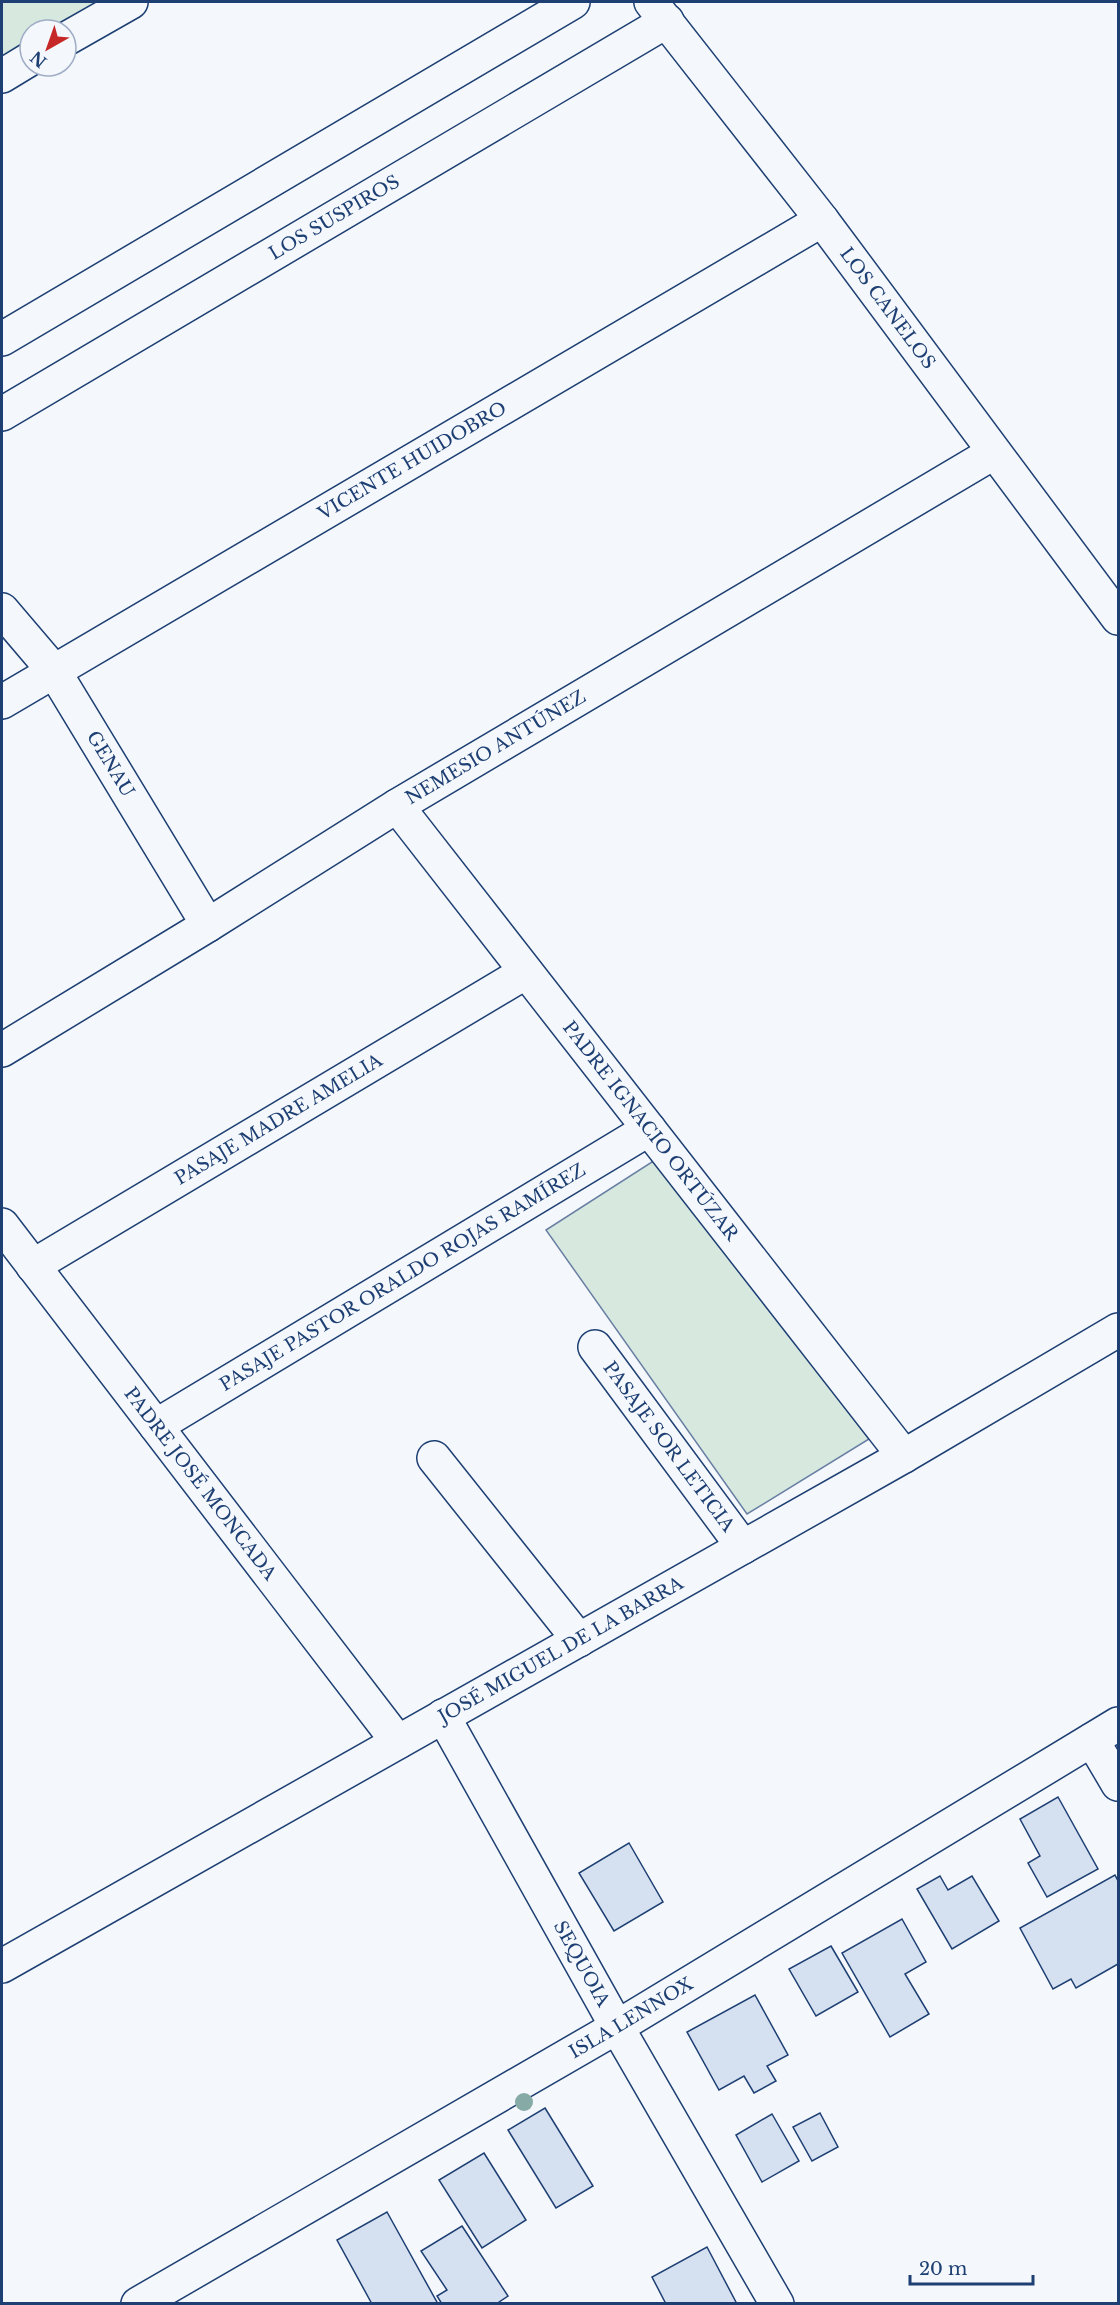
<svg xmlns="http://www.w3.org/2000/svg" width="1120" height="2305" viewBox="0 0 1120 2305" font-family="'Libre Baskerville',serif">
  <rect width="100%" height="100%" fill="#f4f7fb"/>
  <!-- green -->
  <g fill="#d7e8df" stroke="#687fa3" stroke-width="1.5">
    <polygon points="2,2 102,2 52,30 30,30 30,43 2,59"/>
    <polygon points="655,1160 869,1439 747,1514 546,1230"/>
  </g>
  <!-- building -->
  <g fill="#d5e0f0" stroke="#1d3f73" stroke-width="1.5">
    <polygon points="1058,1797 1098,1869 1047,1897 1028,1863 1040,1856 1020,1819"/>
    <polygon points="629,1843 663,1902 614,1931 579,1873"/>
    <polygon points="1115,1875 1118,1881 1118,1964 1076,1988 1071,1979 1053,1989 1020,1928"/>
    <polygon points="940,1876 948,1890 972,1876 999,1921 952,1949 917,1889"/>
    <polygon points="902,1919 926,1962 905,1974 929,2014 890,2037 842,1953"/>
    <polygon points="831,1946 858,1992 816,2016 789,1969"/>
    <polygon points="755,1995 788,2055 767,2066 776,2081 754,2093 744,2076 719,2090 687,2032"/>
    <polygon points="545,2108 593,2186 556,2208 508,2130"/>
    <polygon points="820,2113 838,2147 812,2161 793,2127"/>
    <polygon points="772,2114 799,2161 762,2182 736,2135"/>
    <polygon points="484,2153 526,2220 482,2248 439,2180"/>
    <polygon points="387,2212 438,2304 372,2304 337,2240"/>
    <polygon points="462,2226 508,2296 496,2304 442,2304 437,2296 447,2290 421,2251"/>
    <polygon points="707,2247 737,2304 666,2304 652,2277"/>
  </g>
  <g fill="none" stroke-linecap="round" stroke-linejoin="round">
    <defs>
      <g id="minor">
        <path id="s1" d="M651,2L822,220L1118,618"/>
        <polyline points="66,39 131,2"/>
        <polyline points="2,76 30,59"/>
        <polyline points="2,339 573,2"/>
        <path id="s2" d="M2,414L667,21"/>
        <path id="s3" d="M2,610L54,671L208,925"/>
        <path id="s4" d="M2,702L822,220"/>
        <path id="s5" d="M397,806L904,1456"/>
        <path id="s6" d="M2,1050L208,925L397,806L993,453"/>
        <path id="s7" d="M2,1225L398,1742"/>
        <path id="s8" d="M33,1266L526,972"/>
        <path id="s9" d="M595,1347L743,1547"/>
        <path id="s10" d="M156,1426L649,1129"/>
        <polyline points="434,1458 579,1640"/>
        <path id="s11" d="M443,1716L617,2027L777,2304"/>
        <polyline points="1092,1740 1118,1784"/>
        <path id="s12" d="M2,1966L904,1456L1118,1330"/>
        <path id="s13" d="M138,2304L617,2027L1118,1724"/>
      </g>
    </defs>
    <!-- minor casing -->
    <use href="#minor" stroke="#1d3f73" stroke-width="36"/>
    <!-- minor -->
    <use href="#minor" stroke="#f4f7fb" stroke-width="33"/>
  </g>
  <!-- trees -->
  <circle fill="#86aba6" cx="524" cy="2102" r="9"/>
  <g text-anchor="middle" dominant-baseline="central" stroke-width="4.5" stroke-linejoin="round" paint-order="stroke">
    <!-- street labels -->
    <g font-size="18" fill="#1d3f73" stroke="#f4f7fb">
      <text stroke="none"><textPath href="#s2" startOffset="386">LOS SUSPIROS</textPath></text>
      <text stroke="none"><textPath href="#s1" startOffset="387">LOS CANELOS</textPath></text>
      <text stroke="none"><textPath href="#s4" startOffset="476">VICENTE HUIDOBRO</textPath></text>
      <text stroke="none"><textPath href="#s6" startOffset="579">NEMESIO ANTÚNEZ</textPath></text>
      <text stroke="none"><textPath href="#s3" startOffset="189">GENAU</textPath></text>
      <text stroke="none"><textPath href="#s8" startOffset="286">PASAJE MADRE AMELIA</textPath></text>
      <text stroke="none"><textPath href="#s5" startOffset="412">PADRE IGNACIO ORTÚZAR</textPath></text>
      <text stroke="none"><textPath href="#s10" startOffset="288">PASAJE PASTOR ORALDO ROJAS RAMÍREZ</textPath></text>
      <text stroke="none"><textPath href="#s9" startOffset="124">PASAJE SOR LETICIA</textPath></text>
      <text stroke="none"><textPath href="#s7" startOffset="326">PADRE JOSÉ MONCADA</textPath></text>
      <text stroke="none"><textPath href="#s12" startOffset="642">JOSÉ MIGUEL DE LA BARRA</textPath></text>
      <text stroke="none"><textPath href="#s11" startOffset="284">SEQUOIA</textPath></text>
      <text stroke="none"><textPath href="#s13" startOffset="570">ISLA LENNOX</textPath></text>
    </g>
  </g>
  <!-- border -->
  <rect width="1120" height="2305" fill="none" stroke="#1d3f73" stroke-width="6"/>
  <!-- north arrow -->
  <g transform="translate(48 48) rotate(220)"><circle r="28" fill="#f4f7fb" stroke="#9eadc5" stroke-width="1.5"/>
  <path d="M0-4.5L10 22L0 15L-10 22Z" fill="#c62828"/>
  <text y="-9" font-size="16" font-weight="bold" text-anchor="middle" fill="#1d3f73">N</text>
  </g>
  <!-- scale -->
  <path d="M910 2275v9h123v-9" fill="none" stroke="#1d3f73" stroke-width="3"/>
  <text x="919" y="2275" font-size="18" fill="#1d3f73" stroke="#f4f7fb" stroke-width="4.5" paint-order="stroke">20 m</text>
</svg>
